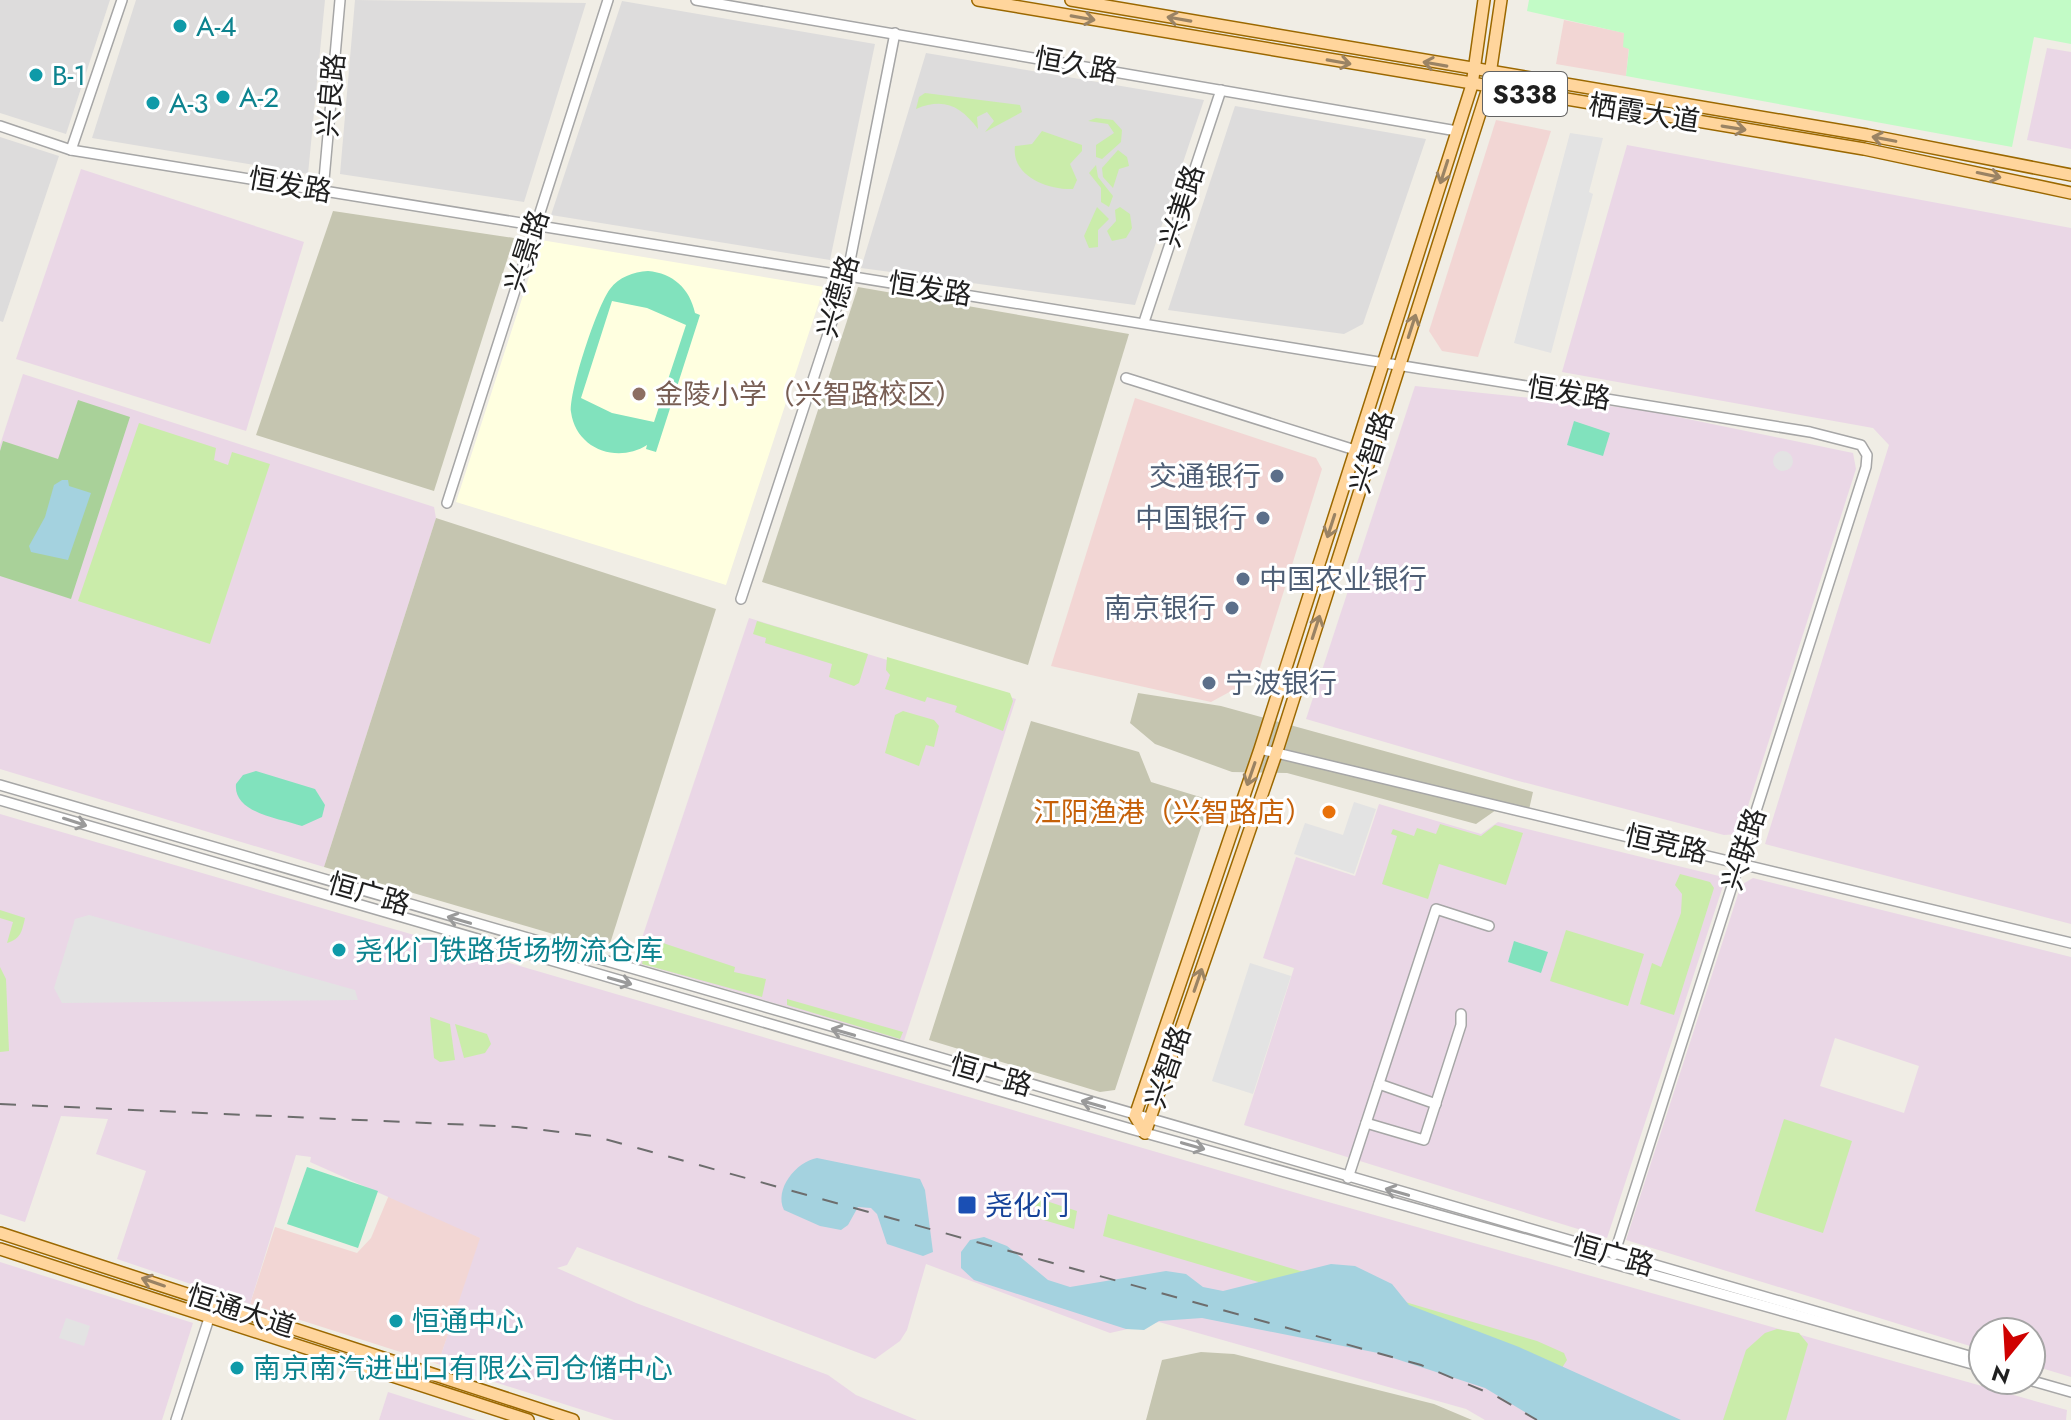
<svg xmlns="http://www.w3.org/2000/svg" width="2071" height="1420" viewBox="0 0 2071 1420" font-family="Jost,'Noto Sans SC',sans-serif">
  <rect width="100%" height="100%" fill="#f0ede5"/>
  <!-- residential -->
  <g fill="#dddcdc">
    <polygon points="0,0 110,0 66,134 0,113"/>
    <polygon points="136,0 325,0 308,174 92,138"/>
    <polygon points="355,0 586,3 524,202 340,174"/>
    <polygon points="622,1 875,44 830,260 551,215"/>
    <polygon points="926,53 1204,100 1135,305 861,268"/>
    <polygon points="1235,106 1426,139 1363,324 1344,334 1168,310"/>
    <polygon points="0,137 59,156 3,322 0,321"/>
  </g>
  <!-- commercial -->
  <g fill="#f2d6d4">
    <polygon points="1564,20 1625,33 1629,48 1626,76 1556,64"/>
    <polygon points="1496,120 1551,131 1478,357 1442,351 1429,331"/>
    <polygon points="1135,398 1316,458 1322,469 1257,677 1211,702 1051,666"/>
    <polygon points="389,1195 481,1238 438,1364 250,1304 275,1227 357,1253 371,1238"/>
  </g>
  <!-- industrial -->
  <g fill="#ead7e6" fill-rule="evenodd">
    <polygon points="2047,48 2071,52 2071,149 2027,140"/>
    <polygon points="1627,145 2071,228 2071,924 1765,844 1889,445 1873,428 1562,372"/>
    <polygon points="81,169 304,242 246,431 16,359"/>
    <polygon points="23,374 434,507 436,518 324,867 0,769 0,445"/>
    <polygon points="1415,386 1639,409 1853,453 1856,469 1739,834 1724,835 1515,780 1306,719"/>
    <polygon points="749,618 1016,699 904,1041 634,962"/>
    <polygon points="1379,804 1481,834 1498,822 1719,876 1723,886 1607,1238 1244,1125 1294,968 1263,958 1296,857 1355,876"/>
    <polygon points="0,814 1307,1196 2067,1410 2066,1420 1485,1420 1466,1409 1159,1322 1110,1333 926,1264 907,1330 900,1341 875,1359 577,1247 567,1265 557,1268 636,1303 828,1375 856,1395 917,1420 614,1420 438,1364 480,1238 310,1162 311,1157 296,1155 250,1304 117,1259 146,1171 96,1154 108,1119 61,1116 25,1222 0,1214"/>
    <path d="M1753,878L2071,957V1377L2031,1365V1332H1983V1350L1626,1240L1741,885ZM1835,1038L1919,1066L1904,1113L1820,1086Z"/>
    <polygon points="0,1262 193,1323 162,1420 0,1420"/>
    <polygon points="388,1392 476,1420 379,1420"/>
  </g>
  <!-- education -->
  <polygon fill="#ffffe0" points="541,240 824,287 726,585 456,502"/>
  <!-- construction -->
  <g fill="#c5c5b0">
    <polygon points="333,211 514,238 434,491 256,435"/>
    <polygon points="858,287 1129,334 1028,665 762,582"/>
    <polygon points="436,518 716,609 608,950 324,867"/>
    <polygon points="1138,693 1221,706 1533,792 1528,814 1520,816 1496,810 1476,824 1287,773 1232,772 1155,744 1130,723"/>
    <polygon points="1031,721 1139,752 1151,782 1210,800 1115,1090 1100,1092 929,1040"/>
    <polygon points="1201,1352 1234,1354 1434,1404 1472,1420 1146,1420 1162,1360"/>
  </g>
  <!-- grass -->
  <g fill="#caecaa">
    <path d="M925,93L1020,105L1022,112L985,132L994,121L987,112L977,117L978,129C961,107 945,97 916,109L919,97Z"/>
    <polygon points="1096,118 1113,120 1122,130 1121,142 1102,159 1096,157 1096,145 1114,133 1108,124 1088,121"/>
    <path d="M1042,131L1082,145V151L1070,164L1077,180L1073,189C1048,190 1011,176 1015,146L1032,144Z"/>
    <polygon points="1118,150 1127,157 1129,166 1119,169 1113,188 1103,177 1102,168"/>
    <polygon points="1096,165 1098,177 1113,196 1109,207 1101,202 1101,188 1089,173"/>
    <polygon points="1097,207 1109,219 1098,230 1098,247 1089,248 1084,236"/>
    <polygon points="1120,207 1130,214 1132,228 1126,238 1112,241 1107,231 1116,221 1115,210"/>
    <polygon points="139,423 216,448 214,460 228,465 232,452 270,464 210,644 78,601"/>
    <polygon points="757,621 868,654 859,683 854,686 829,677 832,664 765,643 766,638 753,634"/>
    <polygon points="887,657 1010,693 1013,701 1003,731 955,712 957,706 927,697 925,702 885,689 890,675 886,670"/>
    <polygon points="903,711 934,720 939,726 934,747 926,745 919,766 885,753 895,715"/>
    <polygon points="1440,824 1481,836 1495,825 1523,833 1506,885 1439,864 1428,899 1382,884 1397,836 1391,834 1393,829 1414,836 1417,828 1436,834"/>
    <polygon points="1680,874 1710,882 1714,888 1674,1015 1640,1004 1652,963 1661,967 1681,913 1682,894 1675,885"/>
    <path d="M0,910L25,918C22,931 21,939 7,943L13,922L0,918Z"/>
    <polygon points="1566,930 1644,954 1628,1006 1550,981"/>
    <polygon points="647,939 657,947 660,942 735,967 734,972 766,979 762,997 642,964"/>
    <polygon points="0,967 6,979 9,1051 0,1052"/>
    <polygon points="787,999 903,1032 900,1039 787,1005"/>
    <polygon points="430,1017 450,1024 455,1060 440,1062 434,1058"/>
    <polygon points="455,1024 487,1034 491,1044 485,1053 464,1058"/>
    <polygon points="1784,1119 1852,1141 1823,1233 1755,1211"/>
    <polygon points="1034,1197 1077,1211 1074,1229 1037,1218"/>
    <polygon points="1108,1214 1537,1341 1564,1353 1567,1360 1560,1371 1103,1236"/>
    <polygon points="1777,1329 1799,1333 1808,1344 1786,1420 1723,1420 1746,1350 1765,1333"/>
  </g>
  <!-- forest -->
  <polygon fill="#a9d199" points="78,400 130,417 71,599 0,576 0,451 3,441 58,459"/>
  <!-- park -->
  <polygon fill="#c2fbc6" points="1529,0 2071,0 2071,44 2034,37 2012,147 1626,76 1629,49 1623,47 1624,33 1527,11"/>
  <!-- pitch -->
  <g fill="#81e2bd" fill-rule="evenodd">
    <path d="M648,271C673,273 690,289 695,313L700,315L656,452L646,449L647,445C617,464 576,449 571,412C569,391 597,306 610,289C619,277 633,272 648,271ZM612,301L647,308L686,325L654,422L612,413L581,398Z"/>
    <polygon points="1574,421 1610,433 1603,456 1567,445"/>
    <path d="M256,771L315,789L325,805L322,817L302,826C279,818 233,813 236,784L243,775Z"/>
    <polygon points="1514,941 1548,952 1541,973 1508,962"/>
    <polygon points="307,1167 378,1191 358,1248 287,1224"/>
  </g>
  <!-- parking -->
  <g fill="#e3e3e3">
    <polygon points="1570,133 1603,138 1589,192 1593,194 1551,353 1514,343"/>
    <circle cx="1783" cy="461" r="10"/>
    <polygon points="1354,802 1376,809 1354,874 1294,854 1305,823 1343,835"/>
    <polygon points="89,915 355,990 358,1000 62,1003 54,988 75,919"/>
    <polygon points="1250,963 1291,976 1253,1094 1212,1081"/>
    <polygon points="66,1318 90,1326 84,1346 59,1338"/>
  </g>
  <!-- water -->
  <g fill="#a4d2df">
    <polygon points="62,480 68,480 69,486 91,493 68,560 31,552 29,546 45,517 54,485"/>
    <path d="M817,1158L920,1179L925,1190L933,1252L923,1256L887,1244L877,1214L871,1208L858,1207L848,1225L841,1230L820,1226L784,1210C774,1189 796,1162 817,1158Z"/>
    <polygon points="984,1237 1007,1246 1048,1280 1070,1287 1166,1271 1186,1274 1203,1287 1223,1291 1331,1264 1355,1266 1392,1284 1409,1305 1519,1347 1681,1420 1538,1420 1485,1388 1378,1353 1202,1318 1159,1321 1144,1330 1126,1329 974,1280 961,1268 961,1252 970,1240"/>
  </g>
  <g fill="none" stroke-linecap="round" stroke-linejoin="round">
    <defs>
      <g id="minor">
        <polyline points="696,0 1457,131"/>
        <polyline points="0,126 71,150 1810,432 1861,445 1867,455 1866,467 1614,1255"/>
        <polyline points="71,150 122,0"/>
        <polyline points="323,191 340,0"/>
        <polyline points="1144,322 1221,90"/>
        <polyline points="1126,378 1355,450"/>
        <polyline points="447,503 608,0"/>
        <polyline points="741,599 847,276 895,33"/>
        <polyline points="1260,749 2071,943"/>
        <polyline points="0,785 1983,1360"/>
        <polyline points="0,800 1131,1129 1983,1367"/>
        <polyline points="1379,1084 1436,1104"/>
        <polyline points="1366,1123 1424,1140 1461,1025 1461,1014"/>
        <polyline points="1348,1178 1436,909 1489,926"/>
        <polyline points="2029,1380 2071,1392"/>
        <polyline points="176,1420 214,1303"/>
      </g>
      <g id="major">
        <polyline points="978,0 1864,149 2071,193"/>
        <polyline points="1071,0 1867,135 2071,175"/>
        <polyline points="1145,1133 1135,1116 1260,749 1472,85 1484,0"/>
        <polyline points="1145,1133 1276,754 1488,88 1501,0"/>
        <polyline points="0,1233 573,1420"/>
        <polyline points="0,1249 528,1420"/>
      </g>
    </defs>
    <!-- minor casing -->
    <use href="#minor" stroke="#a6a6a6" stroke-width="12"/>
    <!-- major casing -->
    <use href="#major" stroke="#9b6800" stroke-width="14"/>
    <!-- minor -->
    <use href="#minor" stroke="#fff" stroke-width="9"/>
    <!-- major -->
    <use href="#major" stroke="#ffd59c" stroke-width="11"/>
    <!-- rail -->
    <polyline stroke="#6d6d6d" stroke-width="2" stroke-dasharray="16 16" stroke-linecap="butt" points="0,1104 517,1127 594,1136 1421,1365 1496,1396 1537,1420"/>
  </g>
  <!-- one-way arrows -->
  <defs><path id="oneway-shaft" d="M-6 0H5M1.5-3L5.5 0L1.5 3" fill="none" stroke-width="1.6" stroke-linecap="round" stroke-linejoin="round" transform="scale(2)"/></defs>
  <g stroke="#9a8364">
    <use href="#oneway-shaft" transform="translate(1083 18) rotate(10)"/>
    <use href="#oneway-shaft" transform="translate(1179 19) rotate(-170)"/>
    <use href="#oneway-shaft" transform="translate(1339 62) rotate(10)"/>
    <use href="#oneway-shaft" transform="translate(1435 64) rotate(-170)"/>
    <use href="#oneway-shaft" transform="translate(1734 128) rotate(9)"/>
    <use href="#oneway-shaft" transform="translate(1884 139) rotate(-169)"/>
    <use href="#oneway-shaft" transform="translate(1444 172) rotate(108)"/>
    <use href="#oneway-shaft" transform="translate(1989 175) rotate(12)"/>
    <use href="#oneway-shaft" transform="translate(1412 326) rotate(-72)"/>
    <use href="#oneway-shaft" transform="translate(1331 526) rotate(108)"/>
    <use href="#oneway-shaft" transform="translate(1316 627) rotate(-72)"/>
    <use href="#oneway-shaft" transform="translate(1251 774) rotate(109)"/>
    <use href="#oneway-shaft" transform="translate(1198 980) rotate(-71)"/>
    <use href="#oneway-shaft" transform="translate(153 1282) rotate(-161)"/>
  </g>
  <g stroke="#9a9a9a">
    <use href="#oneway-shaft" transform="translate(75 822) rotate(18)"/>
    <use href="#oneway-shaft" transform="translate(459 920) rotate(-164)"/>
    <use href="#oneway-shaft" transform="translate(620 981) rotate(16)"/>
    <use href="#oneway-shaft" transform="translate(843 1032) rotate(-164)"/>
    <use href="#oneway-shaft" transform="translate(1093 1104) rotate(-164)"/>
    <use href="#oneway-shaft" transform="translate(1193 1146) rotate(16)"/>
    <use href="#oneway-shaft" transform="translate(1397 1192) rotate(-164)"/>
  </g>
  <!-- markers -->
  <g fill="#0f9aa8" stroke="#fff" stroke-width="3">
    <circle cx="180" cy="26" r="8"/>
    <circle cx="36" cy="75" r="8"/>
    <circle cx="223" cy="97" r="8"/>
    <circle cx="153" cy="103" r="8"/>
    <circle cx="339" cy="950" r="8"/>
    <circle cx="396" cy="1321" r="8"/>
    <circle cx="237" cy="1368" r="8"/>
  </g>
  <circle fill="#8d6e63" stroke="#fff" stroke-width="3" cx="639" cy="394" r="8"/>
  <g fill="#5c6f8a" stroke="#fff" stroke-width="3">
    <circle cx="1277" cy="476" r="8"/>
    <circle cx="1263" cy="518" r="8"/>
    <circle cx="1243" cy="579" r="8"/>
    <circle cx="1232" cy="608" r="8"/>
    <circle cx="1209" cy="683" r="8"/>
  </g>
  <circle fill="#e8710a" stroke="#fff" stroke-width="3" cx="1329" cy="812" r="8"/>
  <rect fill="#1a4fb4" stroke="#fff" stroke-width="3" x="957" y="1195" width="20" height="20" rx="4"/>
  <g text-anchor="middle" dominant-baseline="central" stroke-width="6" stroke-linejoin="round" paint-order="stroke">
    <!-- shield labels -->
    <rect fill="#fff" stroke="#626262" stroke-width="2" x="1483" y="72" width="84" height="44" rx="6"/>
    <g font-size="26" font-weight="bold" fill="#1f1f1f">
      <text x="1525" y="94">S338</text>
    </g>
    <!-- culture labels -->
    <g font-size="28" fill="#0d838f" stroke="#fff" text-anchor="start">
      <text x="196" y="26">A-4</text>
      <text x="52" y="75">B-1</text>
      <text x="239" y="97">A-2</text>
      <text x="169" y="103">A-3</text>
      <text x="355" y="950">尧化门铁路货场物流仓库</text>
      <text x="412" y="1321">恒通中心</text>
      <text x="253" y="1368">南京南汽进出口有限公司仓储中心</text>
    </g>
    <!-- street labels -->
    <g font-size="28" fill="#1f1f1f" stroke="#fff">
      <text transform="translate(1076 65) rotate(10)">恒久路</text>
      <text transform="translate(331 95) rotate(-85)">兴良路</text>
      <text transform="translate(1644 113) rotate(9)">栖霞大道</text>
      <text transform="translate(290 185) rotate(10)">恒发路</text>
      <text transform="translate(1182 206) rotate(-72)">兴美路</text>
      <text transform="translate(527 251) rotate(-72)">兴景路</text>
      <text transform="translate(930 289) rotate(9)">恒发路</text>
      <text transform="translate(838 296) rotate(-74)">兴德路</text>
      <text transform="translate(1569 393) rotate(9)">恒发路</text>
      <text transform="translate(1372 452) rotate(-72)">兴智路</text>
      <text transform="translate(1666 844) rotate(13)">恒竞路</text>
      <text transform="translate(1744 849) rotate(-72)">兴联路</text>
      <text transform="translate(369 894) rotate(16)">恒广路</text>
      <text transform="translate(1168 1067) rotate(-71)">兴智路</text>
      <text transform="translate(991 1075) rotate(16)">恒广路</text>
      <text transform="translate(1613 1255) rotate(16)">恒广路</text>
      <text transform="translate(241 1311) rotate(18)">恒通大道</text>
    </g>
    <!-- education labels -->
    <g font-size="28" fill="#785e54" stroke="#fff" text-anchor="start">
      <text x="655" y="394">金陵小学（兴智路校区）</text>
    </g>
    <!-- service labels -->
    <g font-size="28" fill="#4e5e75" stroke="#fff" text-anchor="end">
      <text x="1261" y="476">交通银行</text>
      <text x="1247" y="518">中国银行</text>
      <text x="1259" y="579" text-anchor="start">中国农业银行</text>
      <text x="1216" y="608">南京银行</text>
      <text x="1225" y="683" text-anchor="start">宁波银行</text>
    </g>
    <!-- food labels -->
    <g font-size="28" fill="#c56008" stroke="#fff" text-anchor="end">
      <text x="1313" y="812">江阳渔港（兴智路店）</text>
    </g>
    <!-- transit labels -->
    <g font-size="28" fill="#164399" stroke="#fff" text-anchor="start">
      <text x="985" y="1205">尧化门</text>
    </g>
  </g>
  <!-- north arrow -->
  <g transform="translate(2007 1356) rotate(198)"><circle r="38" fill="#ffffff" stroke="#a5a5a5" stroke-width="2"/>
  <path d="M0-6L14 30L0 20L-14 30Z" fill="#cf0100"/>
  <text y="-12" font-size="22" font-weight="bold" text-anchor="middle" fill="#1f1f1f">N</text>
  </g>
</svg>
